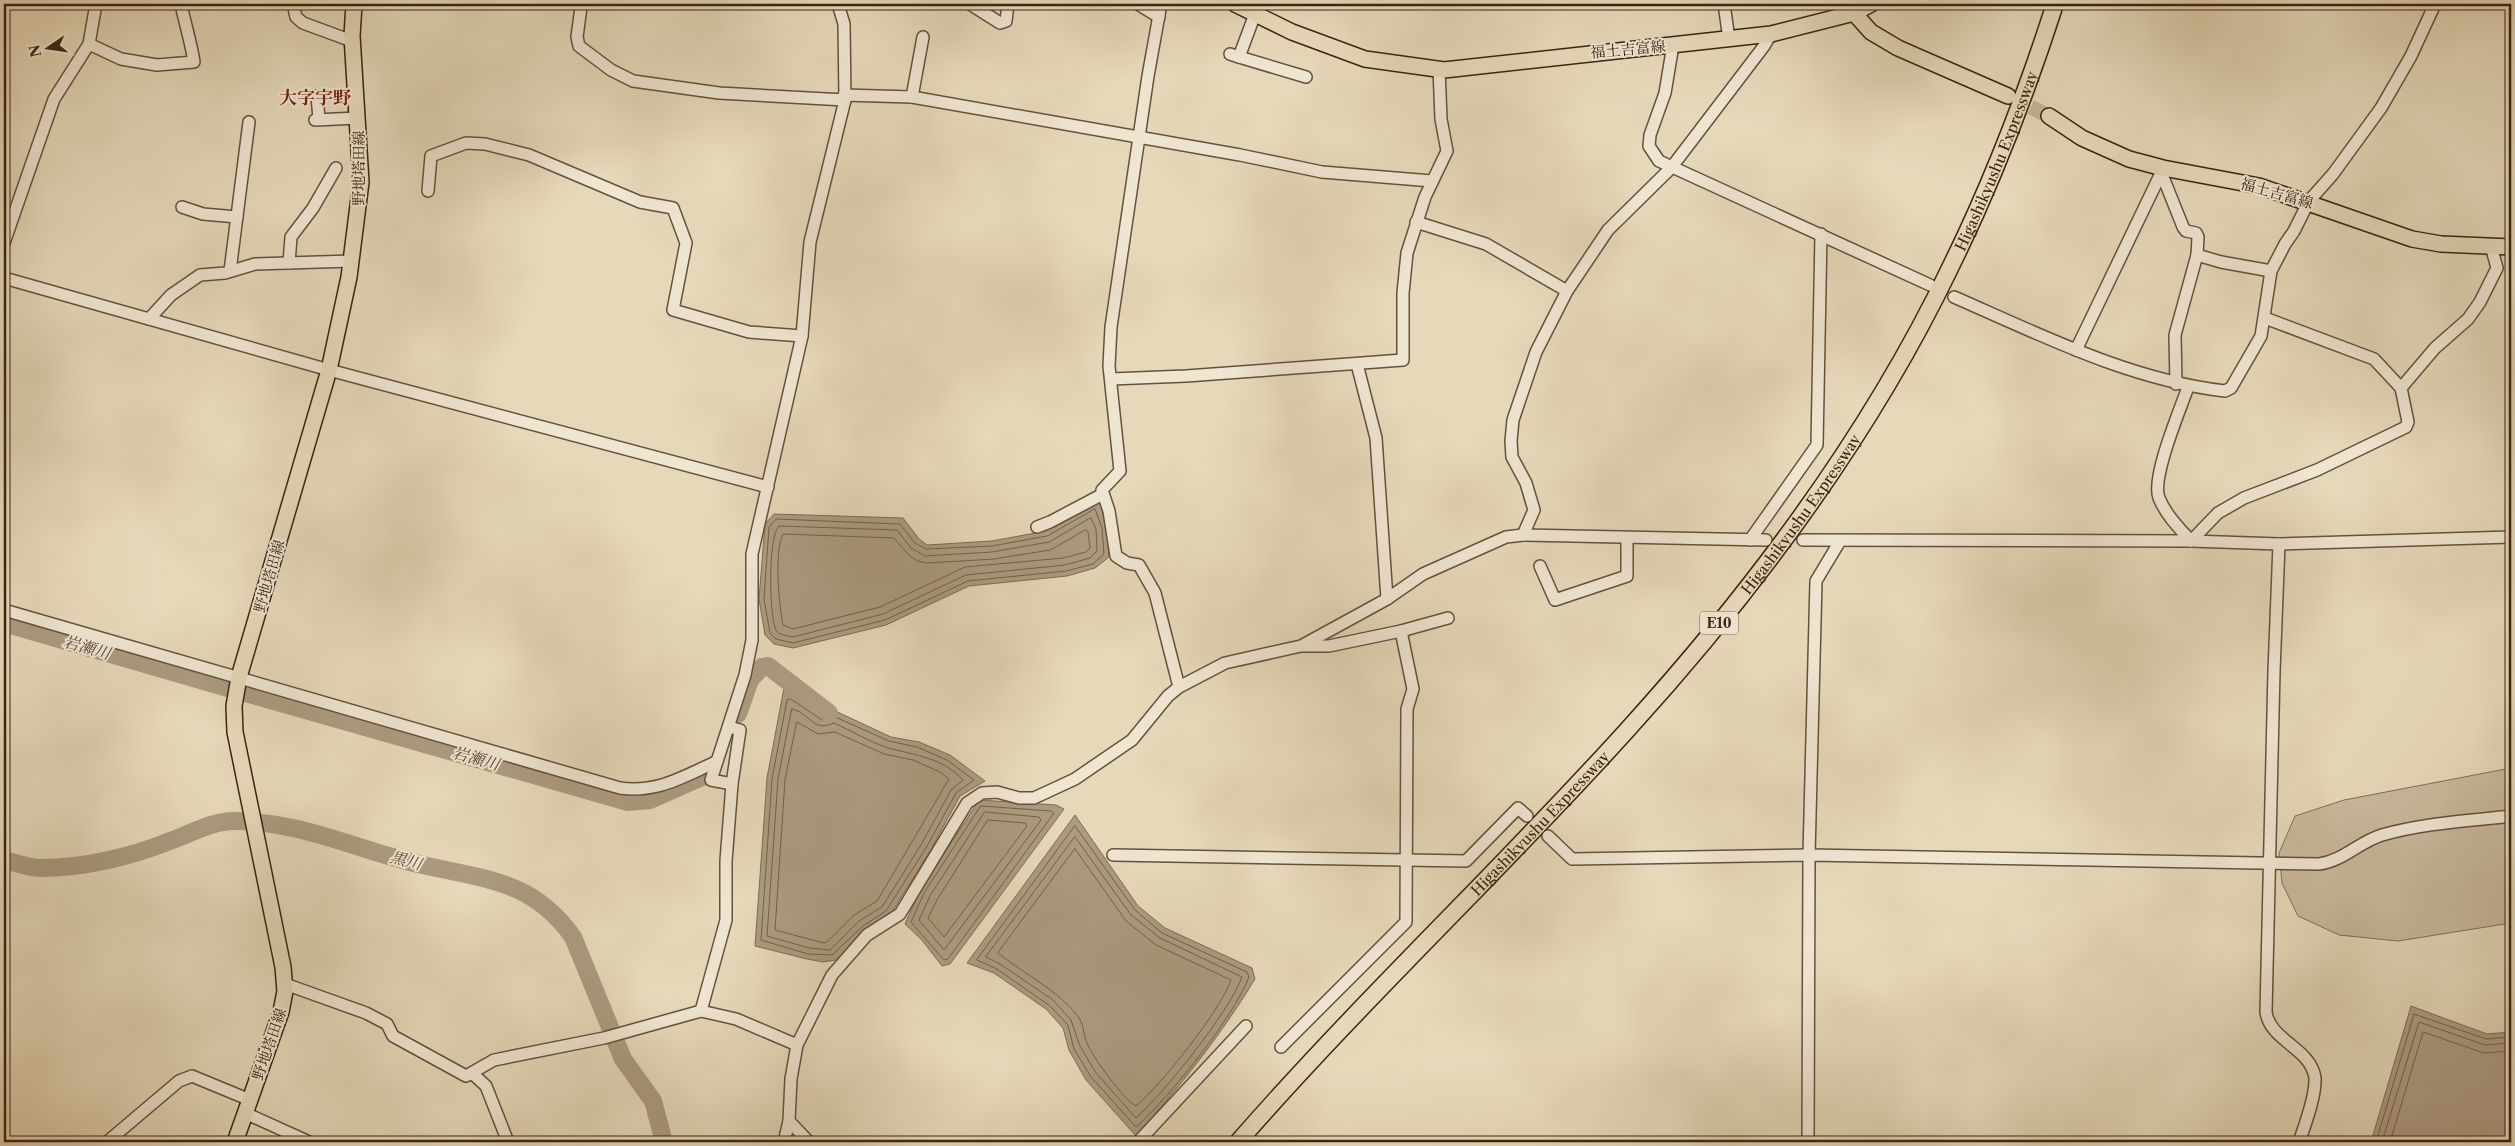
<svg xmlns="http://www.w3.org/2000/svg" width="2515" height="1146" viewBox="0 0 2515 1146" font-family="'Libre Caslon Text','Noto Serif JP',serif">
  <rect width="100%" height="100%" fill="#e6d9ba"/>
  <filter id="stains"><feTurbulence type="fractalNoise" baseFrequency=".004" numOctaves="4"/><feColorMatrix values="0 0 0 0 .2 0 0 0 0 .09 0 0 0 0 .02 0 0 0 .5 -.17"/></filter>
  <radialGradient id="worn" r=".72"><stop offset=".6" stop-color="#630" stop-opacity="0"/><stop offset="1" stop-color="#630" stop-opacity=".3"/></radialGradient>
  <!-- green -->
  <polygon fill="#c9ba9e" stroke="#826f58" points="2511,768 2511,923 2398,941 2339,935 2298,916 2282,883 2279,853 2295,816 2344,800"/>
  <!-- water -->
  <g fill="#ac9b81" stroke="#7e6b55">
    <polygon points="1097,501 1100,502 1107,527 1109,557 1095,568 1067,576 969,586 886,625 793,648 774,644 765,635 759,599 765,524 774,514 903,518 919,539 927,545 992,541 1046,531"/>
    <polygon points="784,688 824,716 831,709 891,737 919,742 950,755 985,781 960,796 930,851 890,915 866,930 836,960 823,962 807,959 755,946 767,778"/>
    <polygon points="979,800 1056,805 1064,809 950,964 942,966 922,940 905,924 920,891"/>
    <path d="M1075,815L1138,906L1165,928L1252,968L1255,979C1219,1038 1181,1085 1136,1136L1086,1080L1069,1050L1063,1028L1046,1009L994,973L967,963Z"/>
    <polygon points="2411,1006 2487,1034 2511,1032 2511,1142 2371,1142"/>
  </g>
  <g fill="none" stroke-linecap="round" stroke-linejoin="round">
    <!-- shore -->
    <g stroke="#73604a" stroke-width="1">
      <polygon points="1095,509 1102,528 1104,554 1093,564 1066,571 968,581 885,620 793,643 776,639 770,633 764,599 769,527 776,519 900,524 915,543 926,549 992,546 1047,536"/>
      <path d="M1091,518L1096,529L1097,551L1090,558L1065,565L966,575L883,614L793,637C788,636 778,635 776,630C769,615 768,536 779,526L897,530L911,548L925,556L992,552L1049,542Z"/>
      <path d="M1086,530L1088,532L1090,548L1086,552L1063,558L965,567L880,607L793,629L783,625C779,605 774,551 783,534L894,538C904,549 911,562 927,563L994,559L1050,550Z"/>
      <polygon points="791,699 822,720 833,716 889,741 917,747 947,760 974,780 956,793 926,848 886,911 863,926 832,955 808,954 761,940 772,779 787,700"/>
      <path d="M792,709C810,713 813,733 834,723C852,731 870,742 888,748C915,755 943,758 963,780L951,790L921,845L882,907L859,921L830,950L809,948L767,936L778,779Z"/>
      <polygon points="797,722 818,734 835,732 884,754 913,760 940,772 949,779 877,901 854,915 827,942 824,943 775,930 785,780"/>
      <polygon points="981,806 1051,811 1054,813 948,959 944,960 911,922 924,893"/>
      <polygon points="985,812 1039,817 1041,820 944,950 919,920 930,896"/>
      <polygon points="988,820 1025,823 1027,826 944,937 928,918 937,900"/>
      <path d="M1075,826L1135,910L1162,933L1247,972L1249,977C1233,1018 1170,1097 1136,1127L1091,1077L1074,1049L1068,1025L1050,1006L997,969L977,960Z"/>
      <path d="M1075,837L1131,915L1160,938L1242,977C1229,1012 1165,1092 1136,1118L1096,1073L1080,1046L1071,1020L1053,1000L1000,964L986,957Z"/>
      <path d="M1075,849L1126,921L1156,945L1231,980C1220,1011 1162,1084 1136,1106C1124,1100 1093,1058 1087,1043C1083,1034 1084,1023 1077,1015C1055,988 1024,974 998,953Z"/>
      <polyline points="2376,1142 2414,1014 2486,1039 2511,1037"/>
      <polyline points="2382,1142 2419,1022 2485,1045 2511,1043"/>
      <polyline points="2390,1142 2423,1032 2484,1053 2511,1051"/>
    </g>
    <!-- river -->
    <g stroke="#ac9b81" stroke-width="18">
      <polyline points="4,623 228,688"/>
      <polyline points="246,693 628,802 650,800 704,776"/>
      <polyline points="738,714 750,680 762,667 768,666 829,713"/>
      <path d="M4,860C16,863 29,868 41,868C83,868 130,857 170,841C190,834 212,821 234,821C295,821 352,847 410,862C445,871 483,875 516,889C541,900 558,916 573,937L623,1059L653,1101L664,1142"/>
    </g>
    <!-- major-tunnel -->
    <polyline stroke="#c4b599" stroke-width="15" stroke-dasharray="15 8" stroke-linecap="butt" points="2010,97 2049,116"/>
    <defs>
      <g id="minor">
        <polyline points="293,4 296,17 303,23 352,41"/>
        <polyline points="579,4 581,7 577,37 579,46 611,70 633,81 719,93 845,100"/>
        <polyline points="970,4 1000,23 1006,21 1008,4"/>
        <polyline points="1138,4 1159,17"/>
        <polyline points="1161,4 1148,76 1111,327 1109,366 1120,471 1102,490 1109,511 1116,556 1127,563 1139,565 1155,593 1179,687"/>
        <polyline points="1724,4 1729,39"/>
        <path d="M89,44L121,59L157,65L194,62C191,42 185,24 181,4"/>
        <polyline points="1673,45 1665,93 1650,135 1649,146 1659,161 1930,285"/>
        <polyline points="1230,54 1239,57 1255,14"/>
        <polyline points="1239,57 1306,77"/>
        <polyline points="844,95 912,97 1240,155 1322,172 1432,181"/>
        <polyline points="317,96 319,119"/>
        <polyline points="912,97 923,37"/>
        <polyline points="315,120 357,118"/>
        <polyline points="2161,172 2183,227 2186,231 2196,233 2198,237 2197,255 2175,335 2176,384"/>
        <polyline points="428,191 431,156 466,143 485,144 529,155 640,202 673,208 686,243 673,310 749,332 802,336"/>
        <polyline points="182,207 203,214 237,217"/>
        <polyline points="1416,222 1486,244 1567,291"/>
        <polyline points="4,243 54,99 89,44 96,4"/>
        <polyline points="2197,255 2221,262 2271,271"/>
        <polyline points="289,263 291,237 313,208 336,168"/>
        <polyline points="230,271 249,122"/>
        <polyline points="4,278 329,370 768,487"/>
        <path d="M1954,297C2041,335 2130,380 2225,391L2231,388L2261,336L2271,271L2285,244L2294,231L2309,201L2333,174L2381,108L2411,56L2435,4"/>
        <polyline points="149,319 171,295 200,275 225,273 255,264 352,261"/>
        <polyline points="2076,350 2163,169"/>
        <polyline points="1357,364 1376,438 1387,599"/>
        <polyline points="1111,379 1186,376 1403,360 1403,293 1407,253 1425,197 1447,151 1441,119 1439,69"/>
        <path d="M2188,387C2180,410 2151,478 2159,498C2166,515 2179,528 2191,541"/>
        <polyline points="2401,388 2435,348 2468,319 2480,302 2497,268 2491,246"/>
        <polyline points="1037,527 1050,522 1103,494"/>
        <polyline points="1523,535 1534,510 1526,483 1512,457 1511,441 1513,420 1536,352 1567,291 1608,230 1671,168 1764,46 1771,34"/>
        <polyline points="1750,540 1817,445 1821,234"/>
        <polyline points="1803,540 2191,541 2279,544 2511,537"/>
        <polyline points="2191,541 2218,513 2244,498 2317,470 2406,427 2408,422 2401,388 2374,359 2265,318"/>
        <path d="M2279,544L2274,671L2266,1012C2270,1041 2311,1048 2315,1078C2316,1096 2305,1125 2299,1142"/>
        <polyline points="1540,566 1555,600 1627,576 1627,538"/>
        <path d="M4,610L620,788C658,793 682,777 716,762"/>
        <polyline points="1401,631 1448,618"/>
        <polyline points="1303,645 1387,599 1423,574 1506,537 1523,535 1766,540"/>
        <polyline points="732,784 711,780 745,675 752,640 752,554 802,336 810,242 845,100 844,24 838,4"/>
        <path d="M1548,836L1572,859L1809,855L2319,864C2343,861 2359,842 2382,835C2424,823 2468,821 2511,816"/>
        <polyline points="1113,855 1466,861 1518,808 1527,816"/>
        <polyline points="285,984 366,1013 387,1024 393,1036 466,1076 494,1060 604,1038 701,1011 736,1019 797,1045"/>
        <polyline points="701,1011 726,920 726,861 732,784 740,730 729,727"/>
        <polyline points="473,1074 486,1086 508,1142"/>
        <polyline points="245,1113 309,1142"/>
        <polyline points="789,1121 809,1142"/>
        <polyline points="107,1142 179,1081 192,1076 250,1100"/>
        <polyline points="784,1142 789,1121 791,1079 797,1045 832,975 867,935 900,914 967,803 982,793 997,792 1019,798 1034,798 1075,779 1132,740 1168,696 1179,687 1225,663 1301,646 1329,646 1401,631 1413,689 1407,709 1406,922 1281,1047"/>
        <polyline points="1138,1142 1246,1026"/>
        <polyline points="1808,1142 1809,855 1816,581 1840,541"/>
      </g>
      <g id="major">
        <polyline points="1235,4 1292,32 1365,59 1444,70 1771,34 1854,13 1871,32 1898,48 2008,96"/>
        <polyline points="1854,13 1871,4"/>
        <polyline points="2049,116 2082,138 2129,159 2163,168 2259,186 2412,239 2441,244 2511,247"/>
        <polyline points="235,1142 281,1012 285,991 283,967 235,732 234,706 239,677 329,370 349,277 361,182 352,36 354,4"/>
      </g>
      <g id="highway">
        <path id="s1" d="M1238,1142C1363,999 1502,869 1629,728C1754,590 1869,437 1950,268C1992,183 2026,94 2055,4"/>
      </g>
    </defs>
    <!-- minor casing -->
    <use href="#minor" stroke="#65513d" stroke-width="14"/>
    <!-- major casing -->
    <use href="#major" stroke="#3a2413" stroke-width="18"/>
    <!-- highway casing -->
    <use href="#highway" stroke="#3a2413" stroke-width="19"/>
    <!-- minor -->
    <use href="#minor" stroke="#efe6d2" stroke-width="11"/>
    <!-- major -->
    <use href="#major" stroke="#e6d9ba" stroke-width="15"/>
    <!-- highway -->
    <use href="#highway" stroke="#e6d9ba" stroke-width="16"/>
  </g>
  <g text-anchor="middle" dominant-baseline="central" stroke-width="4" stroke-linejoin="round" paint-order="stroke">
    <!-- shield labels -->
    <rect fill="#efe6d2" stroke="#705e4c" stroke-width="1" x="1700" y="611.5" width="38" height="23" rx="4"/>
    <g font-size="14" font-weight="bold" fill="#3a2413">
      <text x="1719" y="623">E10</text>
    </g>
    <!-- street labels -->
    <g font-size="15" fill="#3a2413" stroke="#efe6d2">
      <text transform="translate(1628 49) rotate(-5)">福土吉富線</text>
      <text stroke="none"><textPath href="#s1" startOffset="1249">Higashikyushu Expressway</textPath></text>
      <text transform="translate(358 168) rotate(-90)">野地塔田線</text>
      <text transform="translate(2277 193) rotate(16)">福土吉富線</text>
      <text stroke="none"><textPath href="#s1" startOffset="844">Higashikyushu Expressway</textPath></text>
      <text transform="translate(269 576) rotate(-74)">野地塔田線</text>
      <text stroke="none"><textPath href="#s1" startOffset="439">Higashikyushu Expressway</textPath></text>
      <text transform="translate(269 1044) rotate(-71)">野地塔田線</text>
    </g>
    <!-- water labels -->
    <g font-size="16" font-style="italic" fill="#5c4834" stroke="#efe6d2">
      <text transform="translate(87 647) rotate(16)">岩瀬川</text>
      <text transform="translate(476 758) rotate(16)">岩瀬川</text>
      <text transform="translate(406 860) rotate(15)">黒川</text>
    </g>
    <!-- quarter labels -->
    <g font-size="18" font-weight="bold" fill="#7a1f14" stroke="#efe6d2">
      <text x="315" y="98">大字宇野</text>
    </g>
  </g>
  <!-- margin -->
  <rect width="2515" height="1146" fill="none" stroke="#e6d9ba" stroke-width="20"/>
  <rect x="5" y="5" width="2505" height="1136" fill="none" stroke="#3a2413" stroke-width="2.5"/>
  <rect x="10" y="10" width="2495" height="1126" fill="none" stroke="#3a2413"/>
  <!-- north arrow -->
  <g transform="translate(48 48) rotate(257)" stroke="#efe6d2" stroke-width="4" paint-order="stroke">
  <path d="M0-4L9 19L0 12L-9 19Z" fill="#3a2413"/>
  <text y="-8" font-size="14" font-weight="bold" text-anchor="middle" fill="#3a2413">N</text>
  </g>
  <rect width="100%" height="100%" filter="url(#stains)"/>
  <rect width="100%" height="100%" fill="url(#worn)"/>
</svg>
